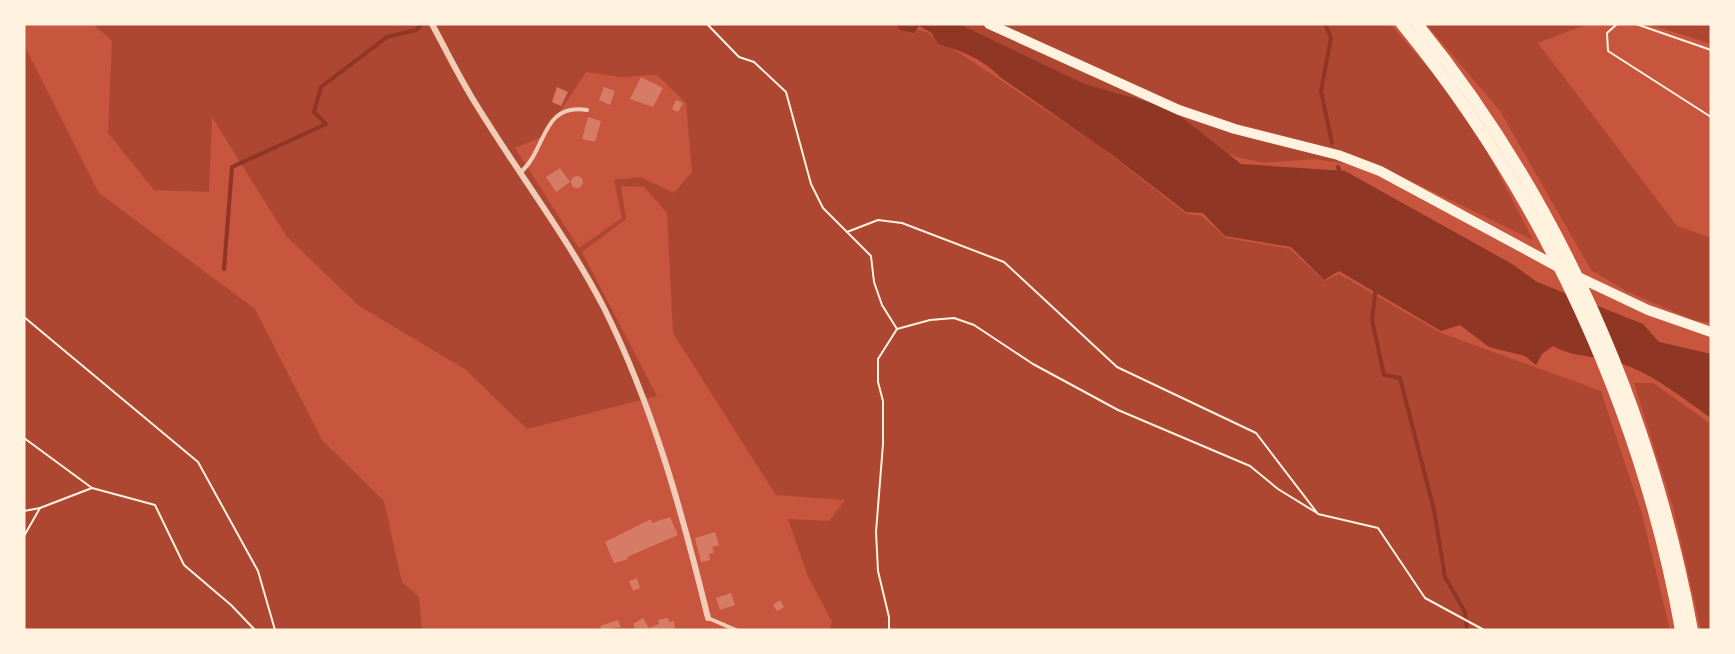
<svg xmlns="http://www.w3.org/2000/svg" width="1735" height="654" viewBox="0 0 1735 654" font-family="Arial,sans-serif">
  <rect width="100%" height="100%" fill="#c8553d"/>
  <!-- green -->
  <g fill="#ae4732" fill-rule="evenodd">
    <path d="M93,24H900L929,33L1100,146L1186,214L1202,216L1226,238L1290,249L1324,281L1339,274L1441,333L1601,391L1642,514L1670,630H829L832,622L807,574L788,519L829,521L845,500L776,495L673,333L667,213L644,187L621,186L626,219L582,252L657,396L527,429L466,370L358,305L287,237L212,117L209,192L154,190L108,133L112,41ZM586,72L621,77L657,75L686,103L692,172L674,193L641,177L614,180L622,218L579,248L515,148L544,136Z"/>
    <polygon points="951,24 1390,24 1467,112 1533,240 1388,170 1315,159 1264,163 1237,157 1035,69"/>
    <polygon points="1426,24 1588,24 1538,43 1677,226 1711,238 1711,323 1693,320 1626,291 1591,270 1500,111"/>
    <polygon points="1649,24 1711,24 1711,44"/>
    <polygon points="24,45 99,193 255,309 322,440 384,501 402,582 419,597 422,630 24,630"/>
    <polygon points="1634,383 1653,383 1711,424 1711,630 1701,630 1673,507"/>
  </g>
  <!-- water -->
  <path fill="#8f3625" d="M896,24H959L1084,84L1170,108L1241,164L1345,171L1512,264L1537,282L1643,324L1659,342L1711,354V418C1679,396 1657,376 1620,363C1597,355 1573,358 1553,346L1542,354L1536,365L1525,356L1489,347L1460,325L1441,331L1339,271L1324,280L1291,247L1225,236L1203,213L1186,212L1111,154L1000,77C983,59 962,51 938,44L932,33L919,26L914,33L900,30Z"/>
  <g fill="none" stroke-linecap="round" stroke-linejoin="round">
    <!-- stream -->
    <g stroke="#8f3625" stroke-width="4">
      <polyline points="1325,24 1331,38 1321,91 1332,143"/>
      <polyline points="1338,167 1339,170"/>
      <polyline points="224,269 232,167 326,124 314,112 321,87 387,37 416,30 420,26"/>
      <polyline points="1376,287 1372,320 1384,375 1400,378 1434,510 1445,577 1465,612 1467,630"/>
    </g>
  </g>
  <!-- building -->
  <g fill="#d67c66">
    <polygon points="641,77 663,88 653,107 630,99"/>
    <polygon points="557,87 568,92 561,106 552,102"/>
    <polygon points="604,87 615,91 610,105 599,100"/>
    <polygon points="676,100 683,103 678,112 672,109"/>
    <polygon points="588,117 601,121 595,142 582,139"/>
    <polygon points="560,168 570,182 556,192 546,177"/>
    <circle cx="577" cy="182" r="6"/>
    <polygon points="670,517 678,535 627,557 628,559 614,563 605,542 651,519 652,523"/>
    <polygon points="715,532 719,545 712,547 714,553 709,554 710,560 701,562 695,538"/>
    <polygon points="637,578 640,588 633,591 629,581"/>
    <polygon points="731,593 735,605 720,610 716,598"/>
    <polygon points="780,600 784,607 777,611 773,605"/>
    <polygon points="643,618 649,628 659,624 658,620 668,618 669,622 674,621 675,630 636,630 633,624"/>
    <polygon points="618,620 621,627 602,630 600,626"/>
  </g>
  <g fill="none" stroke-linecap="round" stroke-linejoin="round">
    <!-- path -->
    <g stroke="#fff3e0" stroke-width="2">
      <polyline points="707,24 739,57 754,62 786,92 811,184 823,208 871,256 874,282 882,305 897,329"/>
      <polyline points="1617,24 1607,33 1608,51 1711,117"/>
      <polyline points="1636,24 1711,50"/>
      <polyline points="847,232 878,220 902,223 1004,262 1117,367 1256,433 1318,514 1378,528 1425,598 1484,630"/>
      <polyline points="24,317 198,462 258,571 275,630"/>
      <polyline points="24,438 92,488"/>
      <polyline points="24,511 40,508 92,488 155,505 184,565 231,605 255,630"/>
      <polyline points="24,536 40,508"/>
      <polyline points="889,630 889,617 878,571 876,532 883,444 883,401 878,382 878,359 897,329 930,320 954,318 974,325 1033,364 1118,410 1250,466 1278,489 1317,513"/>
    </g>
    <!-- service -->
    <g stroke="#f1ccb7" stroke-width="4">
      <path d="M521,172C547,149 541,103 587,110"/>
      <polyline points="708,618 736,630"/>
    </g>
    <!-- minor -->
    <path stroke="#f1ccb7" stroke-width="6" d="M432,24C445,48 457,73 471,96C514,168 566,234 604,308C653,406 682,512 708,618"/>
    <!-- secondary -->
    <g stroke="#fff3e0" stroke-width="10">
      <polyline points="989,24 1179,110 1235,129 1338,155 1380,171 1560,268"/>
      <polyline points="1574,275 1648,310 1711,332"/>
    </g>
    <!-- trunk -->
    <g stroke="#fff3e0" stroke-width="12">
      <path d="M1402,24C1543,196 1642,411 1681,630"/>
      <path d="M1417,24C1559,199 1651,409 1692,630"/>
    </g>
  </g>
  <!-- border -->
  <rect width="1735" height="654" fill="none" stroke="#fff3e0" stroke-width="51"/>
</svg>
